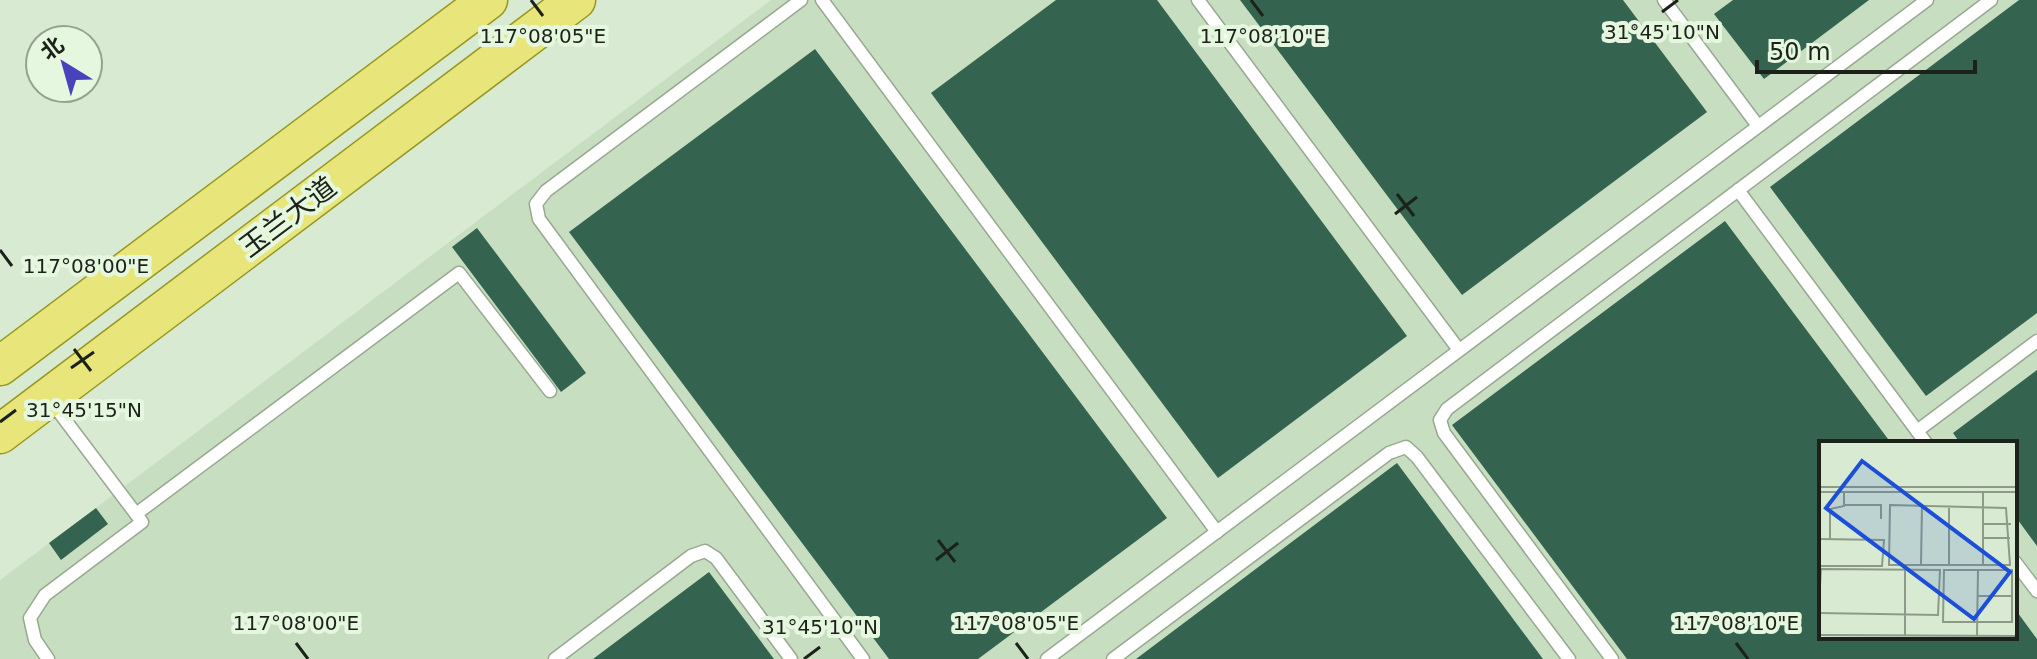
<svg xmlns="http://www.w3.org/2000/svg" width="2037" height="659" viewBox="0 0 2037 659" font-family="'DejaVu Sans','Noto Sans SC',sans-serif">
  <rect width="100%" height="100%" fill="#d9ead2"/>
  <!-- built -->
  <path fill="#c8dec1" fill-rule="evenodd" d="M771,0H2037V659H0V580ZM1821,443H2015V637H1821Z"/>
  <!-- building -->
  <g fill="#34634f">
    <polygon points="1056,0 1157,0 1407,336 1218,478 931,93"/>
    <polygon points="1240,0 1623,0 1707,112 1462,295"/>
    <polygon points="1733,0 1869,0 1764,79 1714,14"/>
    <polygon points="2019,0 2037,0 2037,313 1926,396 1770,187"/>
    <polygon points="815,49 1167,518 978,659 889,659 569,232"/>
    <polygon points="1725,221 1891,443 1821,443 1821,637 2015,637 2015,609 2037,639 2037,659 1627,659 1452,425"/>
    <polygon points="477,228 586,373 561,392 452,247"/>
    <polygon points="2037,370 2037,546 2015,516 2015,443 1960,443 1953,433"/>
    <polygon points="1397,463 1543,659 1136,659"/>
    <polygon points="96,508 108,524 61,560 49,543"/>
    <polygon points="709,572 774,659 593,659"/>
  </g>
  <g fill="none" stroke-linecap="round" stroke-linejoin="round">
    <defs>
      <g id="service">
        <polyline points="801,0 546,191 536,204 539,219 863,659"/>
        <polyline points="822,0 1217,532"/>
        <polyline points="1198,0 1459,350"/>
        <polyline points="1664,0 1758,126"/>
        <polyline points="1738,190 1926,443"/>
        <polyline points="1917,431 2037,341"/>
        <polyline points="136,514 459,273 550,391"/>
        <polyline points="2015,562 2037,591"/>
        <polyline points="48,659 35,640 30,618 45,595 142,522 50,400"/>
        <polyline points="555,659 691,556 705,551 716,558 791,659"/>
        <polyline points="1047,659 1927,0"/>
        <polyline points="1113,659 1389,453 1406,447 1417,457 1569,659"/>
        <polyline points="1612,659 1444,433 1440,420 1447,409 1991,0"/>
      </g>
      <g id="primary">
        <polyline points="0,366 488,0"/>
        <polyline points="0,434 576,0"/>
      </g>
    </defs>
    <!-- service casing -->
    <use href="#service" stroke="#98a891" stroke-width="15"/>
    <!-- primary casing -->
    <use href="#primary" stroke="#969720" stroke-width="41"/>
    <!-- service -->
    <use href="#service" stroke="#fff" stroke-width="12"/>
    <!-- primary -->
    <use href="#primary" stroke="#e8e67b" stroke-width="38"/>
  </g>
  <!-- ticks -->
  <path fill="none" stroke="#1c2219" stroke-width="3" d="M531,0L543,16M1251,0L1263,16M1662,12L1678,0M1397,194L1414,216M1395,214L1417,197M0,250L12,266M74,349L91,371M71,368L94,352M0,422L16,410M938,540L955,562M936,560L958,543M296,643L308,659M1016,643L1028,659M1736,643L1748,659M804,659L820,647"/>
  <g text-anchor="middle" dominant-baseline="central" stroke-width="8" stroke-linejoin="round" paint-order="stroke">
    <!-- street labels -->
    <g font-size="28" fill="#1c2219" stroke="#e6f7df">
      <text transform="translate(288 217) rotate(-37)">玉兰大道</text>
    </g>
  </g>
  <!-- overview -->
  <g transform="translate(1819 441)">
    <rect width="198" height="198" fill="#d9ead2"/>
    <path fill="none" stroke="#8d9a88" stroke-width="2" d="M0,46H198M0,51H198M25,64H62V78M71,64L187,67L191,124H70ZM164,83H192M164,97H191M0,98L65,99L63,125H0M11,98V68L25,65V51M102,124L103,63M130,125V65M164,125V51M125,129H193V181H124ZM159,155H193M0,162L2,128L121,129L119,174L0,172M0,194L198,195M86,194V128M158,194L159,128"/>
    <path fill="#1d4ed8" fill-opacity="0.15" stroke="#1d4ed8" stroke-width="4" d="M43,20L191,131L155,178L7,67Z"/>
    <rect width="198" height="198" fill="none" stroke="#1c2219" stroke-width="4"/>
  </g>
  <g font-size="20" text-anchor="middle" fill="#1c2219" stroke="#e6f7df" stroke-width="8" stroke-linejoin="round" paint-order="stroke">
    <text x="1662" y="39">31°45'10"N</text>
    <text x="543" y="43">117°08'05"E</text>
    <text x="1263" y="43">117°08'10"E</text>
    <text x="86" y="273">117°08'00"E</text>
    <text x="84" y="417">31°45'15"N</text>
    <text x="296" y="630">117°08'00"E</text>
    <text x="1016" y="630">117°08'05"E</text>
    <text x="1736" y="630">117°08'10"E</text>
    <text x="820" y="634">31°45'10"N</text>
  </g>
  <!-- north arrow -->
  <g transform="translate(64 64) rotate(323)"><circle r="38" fill="#e6f7df" stroke="#95a290" stroke-width="2"/>
  <path d="M0-6L14 30L0 20L-14 30Z" fill="#4843ba"/>
  <text y="-12" font-size="22" font-weight="bold" text-anchor="middle" fill="#1c2219">北</text>
  </g>
  <!-- scale -->
  <path d="M1757 60v12h218v-12" fill="none" stroke="#1c2219" stroke-width="4"/>
  <text x="1769" y="60" font-size="24" fill="#1c2219" stroke="#e6f7df" stroke-width="6" paint-order="stroke">50 m</text>
</svg>
